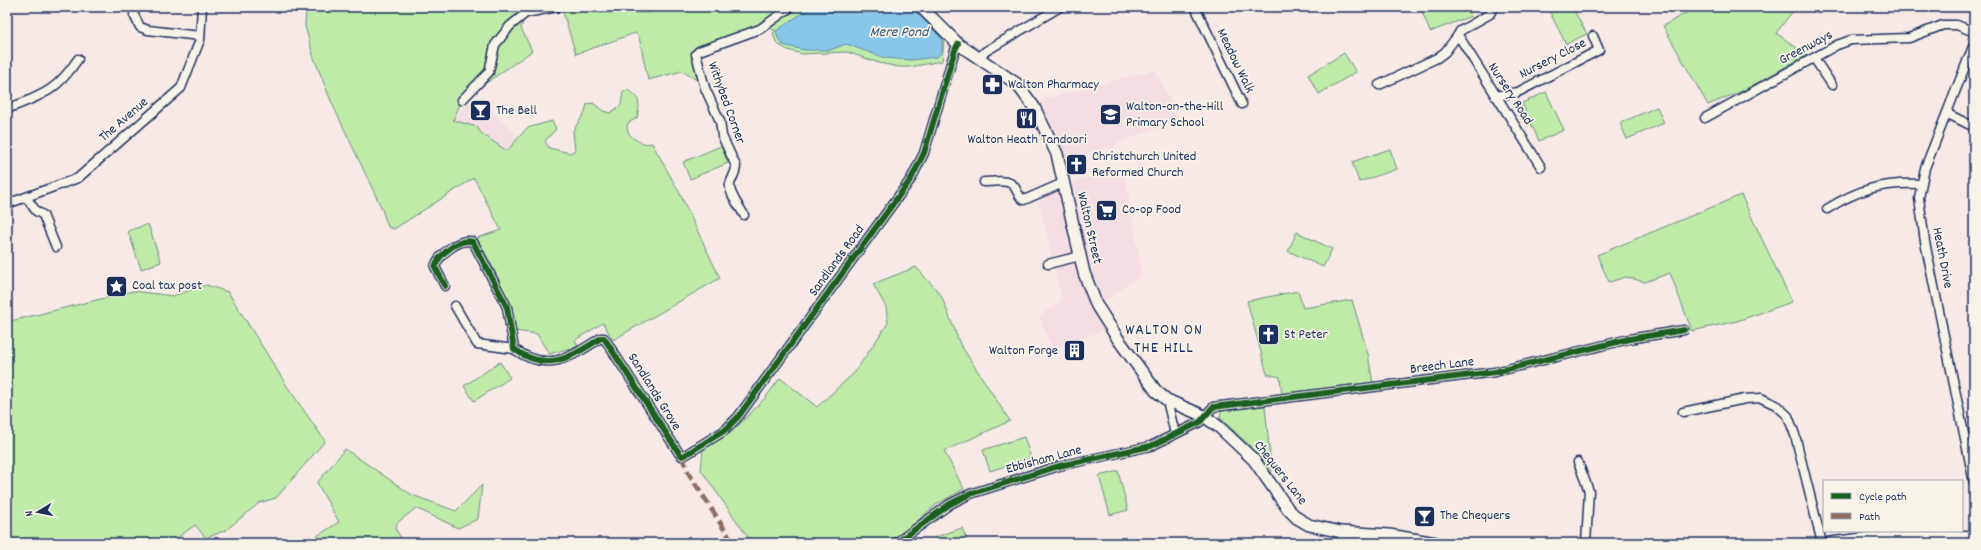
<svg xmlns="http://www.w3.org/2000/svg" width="1981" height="550" viewBox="0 0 1981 550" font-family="Dekko,sans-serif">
  <rect width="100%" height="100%" fill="#f6e9e6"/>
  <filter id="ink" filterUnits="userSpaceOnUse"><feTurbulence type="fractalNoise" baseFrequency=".025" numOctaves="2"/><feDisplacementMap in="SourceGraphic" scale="8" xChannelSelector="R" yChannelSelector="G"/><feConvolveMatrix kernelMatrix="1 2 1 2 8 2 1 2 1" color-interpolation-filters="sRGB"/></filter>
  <g filter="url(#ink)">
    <!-- built -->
    <g fill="#f5dde4">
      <polygon points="1155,70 1179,120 1119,142 1115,147 1063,158 1058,141 1037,102 1055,96"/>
      <polygon points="475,96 520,138 507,151 481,133 477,127 453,120"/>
      <polygon points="1124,170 1142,274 1097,306 1111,327 1053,349 1039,317 1062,300 1039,203 1063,183"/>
    </g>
    <!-- green -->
    <g fill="#bfeba8" stroke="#6d8d83">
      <path d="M306,7H557L526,13L521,28L532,51L462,100L453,120L477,127L481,133L507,151L527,128L552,121L556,129L545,141L549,148L570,153L575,150L573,131L585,112L587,104L593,103L603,111L610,113L621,105L623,92L628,90C629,92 632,92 634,94C641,99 639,111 637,118L628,123C623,135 641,146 652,143L679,192L720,278L613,340L603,323L575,340L578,346L549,354L537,334L515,331C508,293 495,271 477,238L501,230L474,178L394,229L388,227L382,209L331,101L314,58L305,26Z"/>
      <polygon points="565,7 914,7 944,41 942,61 910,67 899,67 879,63 847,52 802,54 788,50 777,44 773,34 775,30 759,26 702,47 691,56 700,82 682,71 648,80 639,37 635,33 576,54 562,9"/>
      <polygon points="1432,7 1468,7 1471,16 1430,32 1422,11"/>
      <polygon points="1547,7 1572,7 1587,34 1566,44"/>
      <polygon points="1697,7 1796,7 1776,33 1807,55 1744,90 1708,105 1663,26"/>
      <polygon points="1344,53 1356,72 1319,94 1308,75"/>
      <polygon points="1546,92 1564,130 1539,141 1522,103"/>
      <polygon points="1657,107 1664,123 1627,139 1620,123"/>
      <polygon points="721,146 728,163 690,179 683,162"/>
      <polygon points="1390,149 1397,169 1359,182 1352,162"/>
      <polygon points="1741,195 1792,302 1737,321 1692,331 1670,273 1645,282 1626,277 1609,282 1597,255"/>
      <polygon points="148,224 161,262 141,269 128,231"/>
      <polygon points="1297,232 1332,249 1323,267 1288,251"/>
      <polygon points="916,267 941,295 960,344 1010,421 944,451 964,489 937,504 908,529 887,543 752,543 701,470 703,449 732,432 766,397 780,378 817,407 855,372 888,323 886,307 873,284"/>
      <polygon points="206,285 228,292 287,386 325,441 276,498 259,503 226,530 206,538 195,525 173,541 173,543 7,543 7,322 133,291 173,296"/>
      <polygon points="1298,291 1303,308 1352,300 1368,354 1373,384 1282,396 1280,377 1267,374 1247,301"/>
      <polygon points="500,362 510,378 474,401 464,386"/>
      <polygon points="1265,406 1272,476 1248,444 1220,418 1221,411"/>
      <polygon points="1024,437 1031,458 990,471 983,450"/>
      <polygon points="345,449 412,495 456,511 482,485 478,519 458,528 416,508 397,523 396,530 404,543 306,543 339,522 317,483"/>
      <polygon points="1118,471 1128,510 1110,515 1099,476"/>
      <polygon points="962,528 968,543 938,543 936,537"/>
      <polygon points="1904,539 1933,543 1876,543"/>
    </g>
    <!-- water -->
    <polygon fill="#89c7e9" stroke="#5d8ab1" points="811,7 912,7 942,39 942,51 937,57 911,60 885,58 846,44 830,50 804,50 783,45 778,38 776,31"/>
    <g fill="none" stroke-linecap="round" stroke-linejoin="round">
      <defs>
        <g id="minor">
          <polyline points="594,7 650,7"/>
          <polyline points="1195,7 1242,104"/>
          <polyline points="1493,7 1490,14 1460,31 1458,35 1541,167"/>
          <polyline points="134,15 140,27 148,30 200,36"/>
          <polyline points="1974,44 1925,168 1919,198 1925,242 1974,483"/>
          <polyline points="978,58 986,51 1060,7"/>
          <polyline points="1814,58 1832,85"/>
          <polyline points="1379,85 1437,58 1445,52 1458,35"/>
          <polyline points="1495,96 1518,92 1599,50 1593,36"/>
          <polyline points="462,100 489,72 495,45 510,26 526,13 557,7"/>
          <path d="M7,109C42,95 56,92 78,59"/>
          <polyline points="1948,114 1974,127"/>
          <polyline points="1705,118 1837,45 1851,40 1909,38 1943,25 1957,25 1974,32"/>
          <path d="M984,182C992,182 1007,179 1013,185C1018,190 1017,196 1024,200L1063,183"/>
          <polyline points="26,197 36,211 43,215 56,247"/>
          <polyline points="7,204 78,178 181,88 200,40 202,7"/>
          <path d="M1827,209C1859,189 1883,182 1921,184"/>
          <path d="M744,215C740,207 728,193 730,184C732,177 736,173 736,166L722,136L720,121L705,88L696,54L699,51L760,29L791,7"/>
          <polyline points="1048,264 1080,256"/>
          <path d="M445,286L435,267C438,255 460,237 473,242L507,307L514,349C547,373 570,358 601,338H604L679,453L682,456L685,455L724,431L738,417L911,179L924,153L955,50L958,44"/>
          <polyline points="455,306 477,344 514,349"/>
          <polyline points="1167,400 1175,434"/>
          <polyline points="1683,412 1745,399 1761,398 1776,405 1788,416 1795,435 1822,543"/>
          <polyline points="1578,462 1589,491 1586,543"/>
          <polyline points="1341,532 1344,543"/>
          <polyline points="896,543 950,504 970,494 1059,466 1151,446 1200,422 1213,407 1495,372 1629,339 1684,330"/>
        </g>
        <g id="secondary">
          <polyline points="921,7 958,44 1017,84 1034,107 1057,154 1084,273 1097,306 1118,339 1156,391 1167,400 1204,416 1219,427 1254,460 1288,509 1297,518 1309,525 1341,532 1389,535 1436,543"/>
          <polyline points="1830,543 1903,534 1974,537"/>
        </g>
      </defs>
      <!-- minor casing -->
      <use href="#minor" stroke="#1b2f5e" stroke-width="11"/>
      <!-- secondary casing -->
      <use href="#secondary" stroke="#1b2f5e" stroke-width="14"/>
      <!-- minor -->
      <use href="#minor" stroke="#f7f3e8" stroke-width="8"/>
      <!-- secondary -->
      <use href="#secondary" stroke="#f7f3e8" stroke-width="11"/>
      <!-- quiet -->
      <polyline stroke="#8d6e63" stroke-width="5" stroke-dasharray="10 5" stroke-linecap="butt" points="682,456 688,472 733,543"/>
      <defs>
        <g id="cycleway">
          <path d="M445,286L435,267C438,255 460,237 473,242L507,307L514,349C547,373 570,358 601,338H604L679,453L682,456L685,455L724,431L738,417L911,179L924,153L955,50L958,44"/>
          <polyline points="896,543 950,504 970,494 1059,466 1151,446 1200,422 1213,407 1495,372 1629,339 1684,330"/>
        </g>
      </defs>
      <!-- cycleway casing -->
      <use href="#cycleway" stroke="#f7f3e8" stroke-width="8"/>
      <!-- cycleway -->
      <use href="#cycleway" stroke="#1b5e20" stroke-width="6"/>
    </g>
  </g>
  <!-- icons -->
  <defs>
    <symbol id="pharmacy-square" viewBox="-11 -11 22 22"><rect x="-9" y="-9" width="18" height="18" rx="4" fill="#1b2f5e" stroke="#f7f3e8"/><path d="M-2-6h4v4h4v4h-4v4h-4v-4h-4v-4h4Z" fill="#fff"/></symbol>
    <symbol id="bar-square" viewBox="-11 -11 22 22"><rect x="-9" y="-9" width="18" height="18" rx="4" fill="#1b2f5e" stroke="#f7f3e8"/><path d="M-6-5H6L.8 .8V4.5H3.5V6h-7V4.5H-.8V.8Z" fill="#fff"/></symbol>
    <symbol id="school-square" viewBox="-11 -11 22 22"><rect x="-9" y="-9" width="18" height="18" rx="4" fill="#1b2f5e" stroke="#f7f3e8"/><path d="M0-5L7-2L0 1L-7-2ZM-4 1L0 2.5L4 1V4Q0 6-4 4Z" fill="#fff"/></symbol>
    <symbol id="restaurant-square" viewBox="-11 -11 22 22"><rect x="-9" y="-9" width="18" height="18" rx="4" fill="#1b2f5e" stroke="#f7f3e8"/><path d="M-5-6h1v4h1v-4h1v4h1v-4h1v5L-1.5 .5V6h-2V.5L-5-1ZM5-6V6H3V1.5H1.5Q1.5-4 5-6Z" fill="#fff"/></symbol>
    <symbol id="church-square" viewBox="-11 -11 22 22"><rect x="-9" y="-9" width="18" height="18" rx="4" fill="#1b2f5e" stroke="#f7f3e8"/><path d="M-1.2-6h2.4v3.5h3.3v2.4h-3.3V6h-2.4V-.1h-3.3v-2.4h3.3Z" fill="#fff"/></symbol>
    <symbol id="supermarket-square" viewBox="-11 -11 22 22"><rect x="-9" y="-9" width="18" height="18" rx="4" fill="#1b2f5e" stroke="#f7f3e8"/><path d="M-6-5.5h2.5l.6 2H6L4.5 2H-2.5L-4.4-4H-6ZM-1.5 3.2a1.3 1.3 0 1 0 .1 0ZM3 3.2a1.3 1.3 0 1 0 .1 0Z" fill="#fff"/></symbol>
    <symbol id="sight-square" viewBox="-11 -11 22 22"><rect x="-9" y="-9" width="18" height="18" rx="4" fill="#1b2f5e" stroke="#f7f3e8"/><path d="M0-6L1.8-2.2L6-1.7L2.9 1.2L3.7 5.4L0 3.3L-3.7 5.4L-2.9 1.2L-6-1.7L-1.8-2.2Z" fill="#fff"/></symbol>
    <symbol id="building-square" viewBox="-11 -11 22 22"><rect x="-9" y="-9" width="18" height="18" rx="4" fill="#1b2f5e" stroke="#f7f3e8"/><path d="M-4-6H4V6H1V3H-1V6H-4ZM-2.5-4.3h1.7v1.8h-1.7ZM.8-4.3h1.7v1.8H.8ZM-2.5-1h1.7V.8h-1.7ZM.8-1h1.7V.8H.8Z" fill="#fff"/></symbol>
  </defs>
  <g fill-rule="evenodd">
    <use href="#pharmacy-square" x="980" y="72" width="25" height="25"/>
    <use href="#bar-square" x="468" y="98" width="25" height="25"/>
    <use href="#school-square" x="1098" y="102" width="25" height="25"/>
    <use href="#restaurant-square" x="1014" y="106" width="25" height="25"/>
    <use href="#church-square" x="1064" y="152" width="25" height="25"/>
    <use href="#supermarket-square" x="1094" y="198" width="25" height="25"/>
    <use href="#sight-square" x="104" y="274" width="25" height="25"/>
    <use href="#church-square" x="1256" y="322" width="25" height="25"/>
    <use href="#building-square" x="1062" y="338" width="25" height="25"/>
    <use href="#bar-square" x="1412" y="504" width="25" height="25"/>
  </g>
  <g text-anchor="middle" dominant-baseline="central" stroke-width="3.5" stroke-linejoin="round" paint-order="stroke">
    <!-- street labels -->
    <g font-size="14" fill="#1b2f5e" stroke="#f7f3e8">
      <text transform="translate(1806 48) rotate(-28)">Greenways</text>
      <text transform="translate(1553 59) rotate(-27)">Nursery Close</text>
      <text transform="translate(1235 61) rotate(64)">Meadow Walk</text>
      <text transform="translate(1510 94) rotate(57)">Nursery Road</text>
      <text transform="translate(726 103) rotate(70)">Withybed Corner</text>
      <text transform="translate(124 120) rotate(-41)">The Avenue</text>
      <text transform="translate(1089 228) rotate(77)">Walton Street</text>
      <text transform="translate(1942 258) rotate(79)">Heath Drive</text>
      <text transform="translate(837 261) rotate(-54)">Sandlands Road</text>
      <text transform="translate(1442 366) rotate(-7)">Breech Lane</text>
      <text transform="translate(654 392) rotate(58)">Sandlands Grove</text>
      <text transform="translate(1044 460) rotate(-15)">Ebbisham Lane</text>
      <text transform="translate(1280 473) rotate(52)">Chequers Lane</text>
    </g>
    <!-- poi labels -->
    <g font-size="14" fill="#1b2f5e" stroke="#f7f3e8" text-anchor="start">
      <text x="1008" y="85">Walton Pharmacy</text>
      <text x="1126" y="107">Walton-on-the-Hill<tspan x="1126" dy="16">Primary School</tspan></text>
      <text x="496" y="111">The Bell</text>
      <text x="1027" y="140" text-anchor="middle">Walton Heath Tandoori</text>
      <text x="1092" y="157">Christchurch United<tspan x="1092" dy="16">Reformed Church</tspan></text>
      <text x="1122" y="210">Co-op Food</text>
      <text x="132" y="286">Coal tax post</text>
      <text x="1284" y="335">St Peter</text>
      <text x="1058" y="351" text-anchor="end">Walton Forge</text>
      <text x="1440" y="516">The Chequers</text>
    </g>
    <!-- water labels -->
    <g font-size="15" font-style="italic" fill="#365581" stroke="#f7f3e8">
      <text x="899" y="33">Mere Pond</text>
    </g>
    <!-- quarter labels -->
    <g font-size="16" letter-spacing="1" fill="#1b2f5e" stroke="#f7f3e8">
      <text x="1164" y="330">WALTON ON<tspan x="1164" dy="18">THE HILL</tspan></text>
    </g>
  </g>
  <!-- margin -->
  <rect width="1981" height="550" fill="none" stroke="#f7f3e8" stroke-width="24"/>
  <rect x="12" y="12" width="1957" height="526" fill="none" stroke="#1b2f5e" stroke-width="1.5" filter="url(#ink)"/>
  <!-- legend -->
  <rect x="1823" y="480" width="140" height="52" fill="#f7f3e8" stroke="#9fa5b1"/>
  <rect x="1831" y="493" width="20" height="6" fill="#1b5e20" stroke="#9fa5b1"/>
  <text x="1859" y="500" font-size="12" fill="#1b2f5e">Cycle path</text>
  <rect x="1831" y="513" width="20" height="6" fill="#8d6e63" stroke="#9fa5b1"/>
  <text x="1859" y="520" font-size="12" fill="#1b2f5e">Path</text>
  <!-- north arrow -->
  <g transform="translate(38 512) rotate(260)" stroke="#f7f3e8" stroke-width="3" paint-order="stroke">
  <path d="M0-3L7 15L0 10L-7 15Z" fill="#1b2f5e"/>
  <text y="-6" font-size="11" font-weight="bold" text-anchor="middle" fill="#1b2f5e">N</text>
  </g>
</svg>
